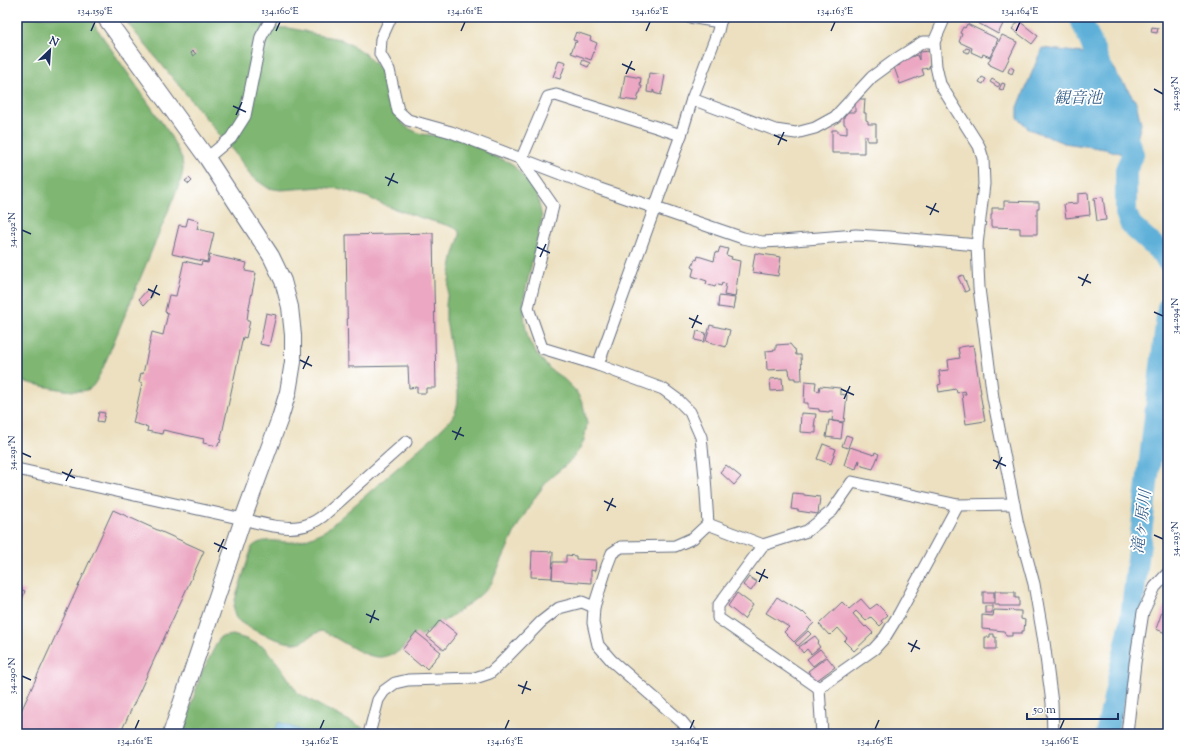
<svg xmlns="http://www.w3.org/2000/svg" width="1185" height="751" viewBox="0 0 1185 751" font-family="'Sorts Mill Goudy','Noto Serif JP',serif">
  <rect width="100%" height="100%" fill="#fff"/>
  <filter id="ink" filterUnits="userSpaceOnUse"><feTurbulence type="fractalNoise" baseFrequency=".025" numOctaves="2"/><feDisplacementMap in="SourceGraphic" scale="8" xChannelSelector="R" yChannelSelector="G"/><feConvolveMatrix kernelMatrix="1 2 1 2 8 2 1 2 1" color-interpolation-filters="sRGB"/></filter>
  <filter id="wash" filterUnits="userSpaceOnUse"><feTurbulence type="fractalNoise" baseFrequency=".012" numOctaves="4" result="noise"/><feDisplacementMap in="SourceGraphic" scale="16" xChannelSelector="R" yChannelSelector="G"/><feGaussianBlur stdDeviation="0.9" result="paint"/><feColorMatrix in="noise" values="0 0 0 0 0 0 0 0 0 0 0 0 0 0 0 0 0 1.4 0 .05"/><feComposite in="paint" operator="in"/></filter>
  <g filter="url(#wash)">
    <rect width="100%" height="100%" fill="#ece0c0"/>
    <!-- forest -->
    <g fill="#7eb672" stroke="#4c7268">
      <path d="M17,17H89L169,133L182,158L183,170L181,180L103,368C99,375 96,385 89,389C77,396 31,383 17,380Z"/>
      <path d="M124,17H262L264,21L271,28H288L304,31L317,35L340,39L353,46L365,54L380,69L389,91L395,111L402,123L408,128L421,134L467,139L491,155L511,163L525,178L537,194L542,218L524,297V314L526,330L529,341L536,353L550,369L565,380L576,391L583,404L587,424L584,440L579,450L568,463L549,479L536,496L517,527L491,584C478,599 463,608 447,619C430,630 413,641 396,653C392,654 388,656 383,657C364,659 339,638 322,631C312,633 306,642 296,643C286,645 242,627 236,618C233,613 234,606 235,600L252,547C264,536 279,543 294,542C306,540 316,535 326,530L435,435C451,420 459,414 458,391L446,320V305L450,274L453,257L460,235L458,230L453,227L422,218L389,207L367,197L341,189L321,187L281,190L268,188L252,177L238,157L129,25Z"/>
      <polygon points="233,635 246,639 264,647 280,666 298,693 324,708 375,734 182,734 201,674 220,637"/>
    </g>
    <!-- water -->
    <g fill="#5eb0d9" stroke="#3c709c">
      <polygon points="1098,46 1136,102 1141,124 1133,154 1130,156 1105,149 1064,143 1029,129 1018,118 1018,107 1042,48 1091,54"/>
      <polygon points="279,722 310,734 273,734"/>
    </g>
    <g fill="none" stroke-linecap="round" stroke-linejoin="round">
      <!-- river -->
      <g stroke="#5eb0d9" stroke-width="22">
        <polyline points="1080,17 1094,50 1105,79"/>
        <polyline points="1122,126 1133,154 1126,170 1126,213 1131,225 1163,254 1168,262"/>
        <polyline points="1106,734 1130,626 1168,308"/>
      </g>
    </g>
    <g id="blocks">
      <!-- building -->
      <g fill="#eca8c3">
        <polygon points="970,17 1005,17 1006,18 998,34 969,18"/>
        <polygon points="1019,21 1038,36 1032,44 1012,29"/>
        <polygon points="967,24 998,39 990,57 983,54 982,57 971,52 972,48 959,42 962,34 960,33 963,27 965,28"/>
        <polygon points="1152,27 1158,28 1157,33 1151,32"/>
        <polygon points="576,32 591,37 590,40 597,43 591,60 571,53 575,42 576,43 577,41 573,40"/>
        <polygon points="1002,35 1017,42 1003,71 990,65 990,64 988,63"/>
        <polygon points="966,48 970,49 968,53 964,51"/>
        <polygon points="193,51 196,54 193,56 191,53"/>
        <polygon points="930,51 930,66 929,66 929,68 922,69 924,75 900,84 894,67 900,65 898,61 917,55 919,60 919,52"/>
        <polygon points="559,60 566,62 560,79 553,77"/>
        <polygon points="583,60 590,63 588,67 581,64"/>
        <polygon points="1010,67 1014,69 1012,74 1008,72"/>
        <polygon points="649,73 665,75 662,92 661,92 661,95 654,93 654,91 653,90 653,93 647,92"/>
        <polygon points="625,75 641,78 640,86 642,86 640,93 639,93 637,101 621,99"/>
        <polygon points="982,77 986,79 983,84 979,82"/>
        <polygon points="992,79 1000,84 998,87 990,82"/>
        <polygon points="1002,83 1005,84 1003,90 999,89"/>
        <polygon points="855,99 865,99 864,113 866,113 866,120 868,121 868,124 876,124 876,141 867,141 867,136 864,136 864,153 832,153 832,130 838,130 838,133 847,134 847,126 844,124 844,112 855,112"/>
        <polygon points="189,178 192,181 189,184 185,181"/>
        <polygon points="1088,193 1090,215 1066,218 1064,204 1078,203 1078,194"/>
        <polygon points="1103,197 1106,220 1097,221 1094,198"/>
        <polygon points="1004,201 1039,202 1039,208 1037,208 1037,234 1020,234 1020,228 991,227 991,215 992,215 992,208 1004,208"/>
        <polygon points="188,218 199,221 197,229 214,233 207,262 172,254 179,225 186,226"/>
        <polygon points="433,233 436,388 426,388 426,393 417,393 417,387 409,388 408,366 348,367 346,235"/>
        <polygon points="720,247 728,249 726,255 732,257 731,259 740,261 735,297 724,295 726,284 722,283 721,286 716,284 715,287 706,284 707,281 692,276 694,268 692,267 695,259 697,260 698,256 714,261 716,252 718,253"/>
        <polygon points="755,253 781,257 778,276 752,272"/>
        <polygon points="210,255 247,263 245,271 256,273 248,312 247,321 250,321 246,338 243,337 220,443 219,442 218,446 203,443 204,439 163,430 162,434 147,431 148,427 133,423 142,383 139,382 141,373 143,374 152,332 163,335 168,313 165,312 169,295 176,296 184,261 201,265 202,262 208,263"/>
        <polygon points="963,275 969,290 965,292 958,277"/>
        <polygon points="147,290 153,295 144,305 139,299"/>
        <polygon points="719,296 735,298 733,309 718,307"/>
        <polygon points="266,313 276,315 269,346 260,344"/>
        <polygon points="710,325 730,330 726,347 706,341"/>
        <polygon points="697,331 706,333 704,342 695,340"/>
        <polygon points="790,344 794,349 795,349 796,355 801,355 802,380 795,380 795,378 790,378 789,369 767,370 766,351 776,350 776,345"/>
        <polygon points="973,345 981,393 980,393 985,421 966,424 962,394 966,394 965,391 957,393 956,389 939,392 938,385 941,384 939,371 949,370 948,360 960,358 958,348 960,348 960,347"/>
        <polygon points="782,378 783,390 771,391 770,379"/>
        <polygon points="805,381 816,382 815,390 819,391 820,386 840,388 840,394 847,395 844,422 832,421 833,411 829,411 829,412 819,411 819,409 808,408 808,403 804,403"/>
        <polygon points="99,412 105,413 103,422 97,421"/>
        <polygon points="801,413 816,414 814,427 816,427 816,433 800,432"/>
        <polygon points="829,420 843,423 841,439 826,437"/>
        <polygon points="846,435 852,437 848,448 842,446"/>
        <polygon points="823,444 836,449 831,464 817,459"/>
        <polygon points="850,447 874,455 875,452 879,454 873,469 862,466 862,465 859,464 860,461 859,460 856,469 844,465"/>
        <polygon points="726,465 741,477 734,485 720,472"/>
        <polygon points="793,493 804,494 804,495 820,497 818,514 798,511 798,510 791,509"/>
        <polygon points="113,510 204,551 120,734 17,734 17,720"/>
        <polygon points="532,551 553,552 552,578 531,577"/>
        <polygon points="566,555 576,556 576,559 596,560 595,571 591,570 591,583 564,581 564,580 552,579 553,562 566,562"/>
        <polygon points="749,577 757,582 751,591 743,585"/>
        <polygon points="17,588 25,591 17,613"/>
        <polygon points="995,591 1001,591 1001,592 1015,592 1015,598 1019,598 1019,606 999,606 999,605 995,605"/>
        <rect x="983" y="592" width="11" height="11"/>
        <polygon points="737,593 753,605 744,619 728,606"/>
        <polygon points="777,597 802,613 803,612 814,623 794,642 784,632 789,627 766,613"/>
        <polygon points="861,599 870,609 877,604 888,615 881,621 883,623 880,626 871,617 866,621 856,611 853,614 865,627 866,626 873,633 854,651 844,641 847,638 838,628 831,635 830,634 829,635 819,624 842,602 849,609"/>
        <rect x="985" y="606" width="7" height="7"/>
        <polygon points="1164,606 1168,607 1168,634 1156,629"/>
        <polygon points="994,610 1021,611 1021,619 1025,620 1024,631 1022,631 1022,633 1012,633 1012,636 1006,636 1004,631 982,629 982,615 993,616"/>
        <polygon points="440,620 457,634 444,650 427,636"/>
        <polygon points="808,631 811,634 798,646 795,643"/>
        <polygon points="416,632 441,652 427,669 422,664 421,666 402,650"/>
        <polygon points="990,634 994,634 994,637 996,637 996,649 985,649 985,637 990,637"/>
        <polygon points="815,636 819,641 817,643 820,647 811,654 807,649 803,653 799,647"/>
        <polygon points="820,649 826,656 813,666 807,659"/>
        <polygon points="827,657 835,667 816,681 808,671"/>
      </g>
    </g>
  </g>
  <g filter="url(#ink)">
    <use href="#blocks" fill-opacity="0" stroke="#646d80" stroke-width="1"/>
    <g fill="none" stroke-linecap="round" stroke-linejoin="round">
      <defs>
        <g id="street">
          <polyline points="391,17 381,39 380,54 389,70 398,111 408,120 451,132 600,189 743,238 762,242 782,241 856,235 889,237 977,245"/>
          <polyline points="689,17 720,22"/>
          <polyline points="945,17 934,42 936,66 940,84 960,116 979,146 983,159 984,184 977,245 979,288 993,398 1018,525 1034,584 1044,642 1052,703 1053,734"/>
          <polyline points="692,99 718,31 720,22 723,17"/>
          <polyline points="207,158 231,138 245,116 261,37 272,17"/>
          <polyline points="598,365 542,348 528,308 553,206 521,160 548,97 556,95 681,135"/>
          <path d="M17,469L243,519C262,524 290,532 309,524C314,522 319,519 323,516L406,442"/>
          <polygon points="852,482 958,505 899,614 885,637 874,649 819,688 718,618 718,606 763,545 807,531 832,511"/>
          <polyline points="958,505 1014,504"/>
          <polyline points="708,524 763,545"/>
          <polyline points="819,688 822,734"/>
          <polyline points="369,734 378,700 384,691 395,683 408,680 475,678 490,673 500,664 541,622 559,608 582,602 594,607"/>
          <polyline points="692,734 682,722 612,661 598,645 593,623 594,607 607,566 612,553 621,547 675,546 693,538 708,524 705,477 701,437 690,412 678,400 663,389 598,365 681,135 692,99 775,130 796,133 815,128 835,117 872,77 898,58 923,42 934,42"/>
          <polyline points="1127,734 1135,663 1143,612 1155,587 1168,573"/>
        </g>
        <polyline id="secondary" points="105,17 207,158 271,256 283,281 290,307 293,335 293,362 288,392 280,418 243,519 171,734"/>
      </defs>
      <!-- street casing -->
      <use href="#street" stroke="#646d80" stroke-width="13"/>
      <!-- secondary casing -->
      <use href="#secondary" stroke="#646d80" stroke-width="18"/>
      <!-- street -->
      <use href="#street" stroke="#fff" stroke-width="11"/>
      <!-- secondary -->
      <use href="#secondary" stroke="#fff" stroke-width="16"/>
    </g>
  </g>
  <!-- ticks -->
  <path fill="none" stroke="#1b2f5e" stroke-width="1.5" d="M91,31L95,22M276,31L280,22M461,31L465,22M646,31L650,22M831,31L835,22M1016,31L1020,22M622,64L635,70M626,74L632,61M1154,89L1163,94M233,106L246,112M236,115L242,102M774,135L787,141M778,145L784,132M385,177L398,183M388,186L394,173M926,206L939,212M930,215L936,203M22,230L31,234M537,247L550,253M540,257L546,244M1078,277L1091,283M1082,286L1088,274M148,289L160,295M151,298L157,285M1154,312L1163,316M689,318L702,324M692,328L698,315M300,360L312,366M303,369L309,356M841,389L854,395M844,399L850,386M452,431L464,436M455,440L461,427M22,453L31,457M993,460L1006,466M996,469L1002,457M62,472L75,478M66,481L72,469M604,501L616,507M607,511L613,498M1154,535L1163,539M214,543L227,549M218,552L224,539M756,572L768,578M759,582L765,569M366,614L379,620M370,623L375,610M908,643L920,649M911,652L917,640M22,676L31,680M518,685L531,690M522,694L527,681M135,729L139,720M320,729L324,720M505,729L509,720M690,729L694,720M875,729L879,720M1060,729L1064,720"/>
  <g text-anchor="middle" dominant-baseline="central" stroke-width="3.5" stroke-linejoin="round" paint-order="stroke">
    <!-- water labels -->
    <g font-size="16" font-style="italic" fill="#325c89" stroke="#fff">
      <text x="1078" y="99">観音池</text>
      <text transform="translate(1143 522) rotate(-83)">滝ヶ原川</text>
    </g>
  </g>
  <!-- margin -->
  <rect width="1185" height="751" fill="none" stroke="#fff" stroke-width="44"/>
  <!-- north arrow -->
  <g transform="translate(50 50) rotate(25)" stroke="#ffffff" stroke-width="3" paint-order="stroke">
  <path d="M0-3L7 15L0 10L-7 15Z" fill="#1b2f5e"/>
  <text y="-6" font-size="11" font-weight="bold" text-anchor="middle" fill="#1b2f5e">N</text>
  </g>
  <!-- scale -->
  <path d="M1027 713v6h91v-6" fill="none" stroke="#1b2f5e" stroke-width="2"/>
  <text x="1033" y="713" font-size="12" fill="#1b2f5e" stroke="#ffffff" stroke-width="3" paint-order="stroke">50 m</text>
  <rect x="22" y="22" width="1141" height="707" fill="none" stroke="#1b2f5e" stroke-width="1.5"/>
  <g font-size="10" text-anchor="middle" fill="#1b2f5e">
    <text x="95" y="14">134.159°E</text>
    <text x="280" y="14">134.160°E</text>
    <text x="465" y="14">134.161°E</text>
    <text x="650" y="14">134.162°E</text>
    <text x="835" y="14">134.163°E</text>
    <text x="1020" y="14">134.164°E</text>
    <text transform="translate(1174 94) rotate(-90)" y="4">34.295°N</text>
    <text transform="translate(11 230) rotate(-90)" y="4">34.292°N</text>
    <text transform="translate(1174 316) rotate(-90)" y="4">34.294°N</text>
    <text transform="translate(11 453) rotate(-90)" y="4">34.291°N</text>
    <text transform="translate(1174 539) rotate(-90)" y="4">34.293°N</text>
    <text transform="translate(11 676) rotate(-90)" y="4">34.290°N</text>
    <text x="135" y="744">134.161°E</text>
    <text x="320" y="744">134.162°E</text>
    <text x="505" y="744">134.163°E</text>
    <text x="690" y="744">134.164°E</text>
    <text x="875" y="744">134.165°E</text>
    <text x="1060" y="744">134.166°E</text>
  </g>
</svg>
